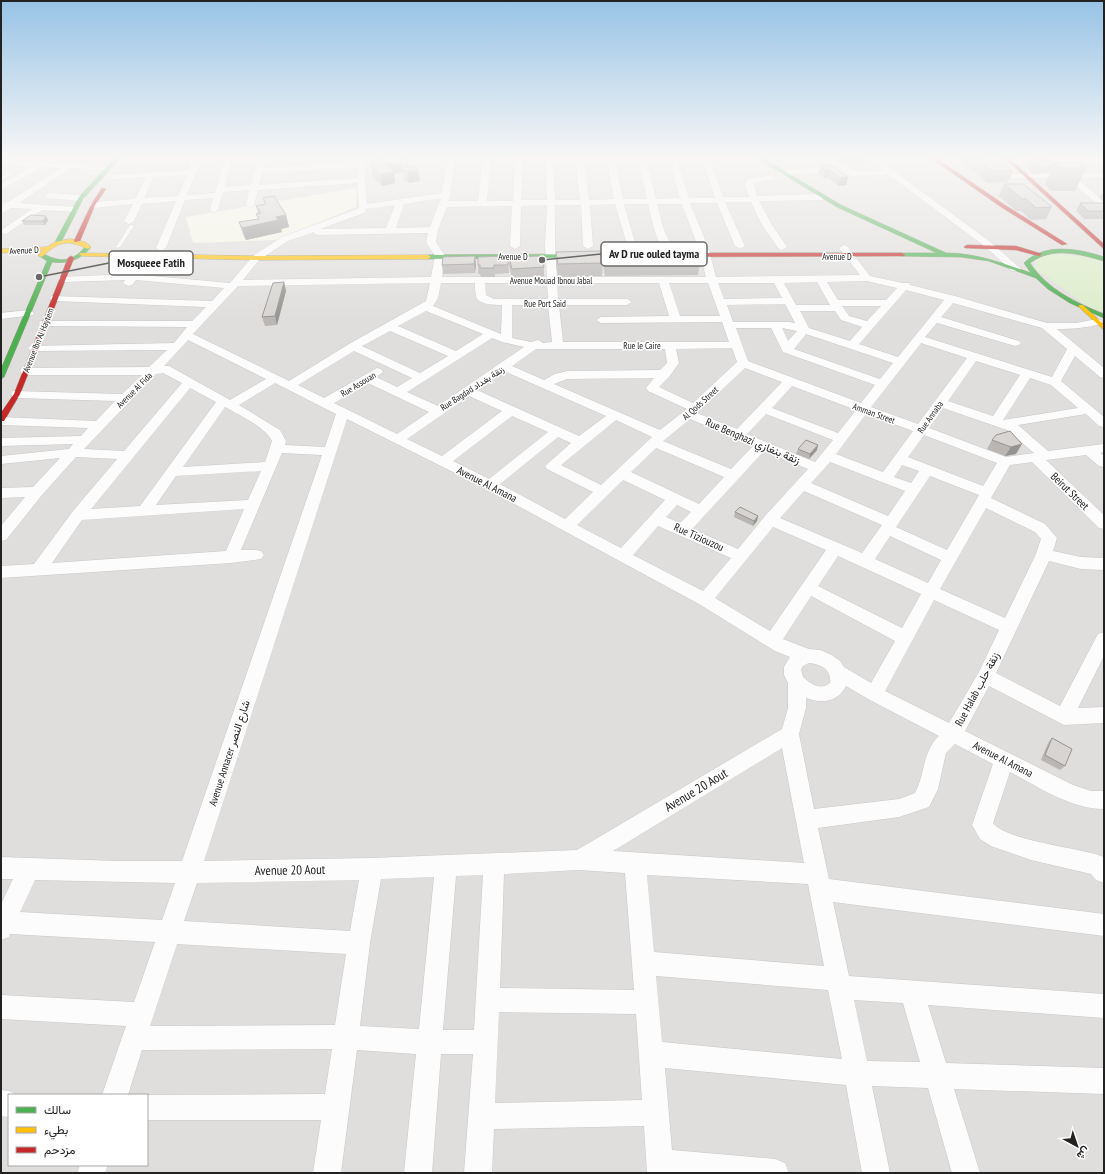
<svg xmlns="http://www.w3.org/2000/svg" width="1105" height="1174" viewBox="0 0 1105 1174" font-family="'PT Sans Narrow',Vazirmatn,sans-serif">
  <rect width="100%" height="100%" fill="#f0eeea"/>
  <!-- residential -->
  <path fill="#dfdedc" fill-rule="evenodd" d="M1,156H1104V1173H1ZM9,1095H147V1165H9Z"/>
  <!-- education -->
  <polygon fill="#f8f7e7" points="357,188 356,207 276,240 193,243 186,217"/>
  <!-- grass -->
  <polygon fill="#dcedc9" points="1058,253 1104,260 1104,312 1089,307 1034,268 1036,260 1045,255"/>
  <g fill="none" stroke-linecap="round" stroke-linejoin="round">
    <defs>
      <g id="lane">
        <polygon points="1,171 13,173 1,181 1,178 7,174 1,173"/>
        <polygon points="132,225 134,226 120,247 116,248 116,247 130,225"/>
      </g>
      <g id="street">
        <path d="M193,156H236L232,158L225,187L251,185L258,156H266L263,168L358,162V156H366L365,180L367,204L442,193L448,156H456L449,201H478L483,156H491L487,201H513L515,156H523L521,200H547L545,156H553L555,200H580L575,156H583L589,200L614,199L606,156H614L623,199H647L637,156H645L656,199L680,198L668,156H676L689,198H715L701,156H709L723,197H749L745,184L747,179L772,175L776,177L775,179L754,183L757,196L822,194L826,197L822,200L759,201L772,225L787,247L782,250L779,249L762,225L751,202H725L745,246L740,249L735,246L717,203H690L708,247L716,277L860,275L839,248L844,245L847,246L870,276L902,283H909L910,285L955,296L1047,323H1076L1097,319L1101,320L1102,322L1101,324C1086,328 1072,329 1057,329L1104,368V378L1100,377L1075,356L1061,381L1104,417V427L1099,426L1086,414L1018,425L1048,451L1104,444V452L1100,453L1104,456V467L1099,466L1086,455L1046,460L1104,515V529L1099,528L1032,462L1010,465L991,498L1045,524L1057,538L1053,551L1081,557L1104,558V570L1081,569L1049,561L996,673L1060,706L1098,634L1104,632V656L1078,708L1104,707V723L1064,725L989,686L965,731L1073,785L1091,791H1104V809C1071,809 1039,787 1010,772L993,823C1009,842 1079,847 1104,857V883L1096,880L1091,874L1031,860L991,846L980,839L972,825L993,764L955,744L946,753L938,789L929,807L899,817L818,828L829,879L1104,914V936L833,902L849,976L1104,994V1018L928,1005L946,1063L1104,1068V1094L954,1089L980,1173H952L928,1088L872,1086L890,1173H862L846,1085L665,1068L672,1150L775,1159L785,1163L789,1173H647L644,1126L494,1129L492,1173H464L473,1054H441L432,1173H404L416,1054L357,1050L341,1173H313L321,1120H147V1095H145L325,1094L332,1049L142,1050L128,1095H102L126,1026L1,1019V995L134,1002L155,942L10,934L9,937L1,940V904L13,879H1V857L117,861H182L322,455L282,453L241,550H256L261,551L264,555L261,559L231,563L1,578V566L34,564L73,511L117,459L76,457L42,495L6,540L1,541V526L25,497L1,498V488L33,487L60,458L1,464V456L69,449L73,444L1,446V438L81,436L88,428L1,425V417L96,421L115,401L17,398L13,397L11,394L13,391L122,394L142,375H26L22,374L20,371L22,368L149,367L167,350L34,351L30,350L28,348L30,346L174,343L187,327L44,326L40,325L39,323L40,321H192L206,307L55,301L51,300L50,298L51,296L212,301L224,288L136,280L132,285L128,286L123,283L125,280L64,282L60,281L59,279L60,277L131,274L150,254L153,253L158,256L141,275L230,283L253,256L282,237L357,209L359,207L357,183L258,190L254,205L250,208L246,205L249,190L223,192L218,210L214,213L210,210L213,198L185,200L166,248L161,251L156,248L176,201L142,204L134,221L129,224L124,221L133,204L93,208L89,205L93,202L135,199L146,177L114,179H111V175L189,170L191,161L128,165H125V161ZM224,159L215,193L187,195L200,161ZM358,167L357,178L259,185L262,173ZM187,175L178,196L144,198L154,177ZM441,198L430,227L396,228L404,204ZM615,204L628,248H634L636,246L624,204H648C651,214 656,247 667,250L672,247L664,230L657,204H682L698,247L706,277H557L555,246V205H581L583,246L588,249L593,246L590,205ZM395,205L386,228L320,229L364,213L366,209ZM547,205L545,246L547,277H442L445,256L436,242L438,230L447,207L512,206L510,246L515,249L520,246L521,206ZM314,232L315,234L318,235L428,233L426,242L435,256L431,277L243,280L259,260L288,241ZM867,281L897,288L886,300H838L827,282ZM817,282L830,305H796L784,283ZM430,283L426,301L349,344L289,381L193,334L238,286ZM441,283H475C475,287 475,292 476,296C478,305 495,305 502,305L501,334L433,306L438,298ZM485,283H547L548,299H494L486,295ZM557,283H659L669,316L601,317L596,320L601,323L722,322L729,342H563L559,305H627L632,302L627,299H558ZM669,283H708L720,316H680ZM718,283H774L782,298L724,299ZM906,290L944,300L898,357L859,344ZM953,303L1042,328L1067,349L1052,377L925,337L937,323L1015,346L1019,345L1021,343L1019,341L941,317ZM785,304L795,323L789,322H733L727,305ZM512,305H548L552,342L543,343L538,340L531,342L512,338ZM842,306H881L867,321L849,316ZM426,311L483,334L456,351L398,326ZM800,311H835L841,320L862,327L850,341L809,328ZM736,328H771L783,352L875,385L861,403L748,361ZM782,328L797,331L788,341ZM390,331L448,356L420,373L362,346ZM806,334L893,363L880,379L794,349ZM492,338L502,342L524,347L438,406L407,392ZM188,340L266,379L230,400L169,366H164ZM921,343L967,358L918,424L871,407ZM732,348L737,362L693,403L659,387L669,377L679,363L676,349ZM536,349H665L667,363L660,370L567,371L555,374L544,380L512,366ZM354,351L412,378L397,387L376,377L383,372L381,369L377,368L324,398L298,385ZM976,361L1020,375L993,416L948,401ZM745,368L782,382L737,429L697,413ZM504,371L606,416L579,436L477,390ZM163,373L182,383L124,451L84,449L156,374ZM654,378L646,388L648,391L687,409L660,430L554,384L567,379ZM1030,378L1051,385L1078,408L1003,420ZM275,383L336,414L325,447L285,445L286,441L280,430L239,405ZM368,383L429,412L397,434L334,403ZM792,386L856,410L838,433L772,408ZM190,388L216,402L140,506L91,509ZM469,396L502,411L442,456L407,439ZM225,407C239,415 265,427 272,441L265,462L183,467ZM943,408L1007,430L1034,453L1006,457L929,428ZM766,414L833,440L815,462L747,434ZM866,414L913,431L883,472L836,454ZM512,416L548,432L489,479L453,461ZM347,419L485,488L699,604L775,651L790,657L784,667V675L788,683V708L782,729L577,850L372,858L204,861ZM690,419L753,446L731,469L663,441ZM616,420L652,437L601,485L561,465ZM924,435L997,463L983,486L908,457ZM558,437L571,443L545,466L547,469L593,492L565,519L500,484ZM656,448L724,477L699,504L631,472ZM764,451L808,469L765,516L738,549L692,529ZM830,462L905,491L888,516L811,483ZM902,465L919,471L911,483L894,477ZM261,471L248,500L156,505L176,476ZM930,476L979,495L947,550L896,527ZM623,480L665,500L621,548L577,525ZM804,491L882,525L862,553L780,518ZM677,505L691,512L680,523L666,517ZM986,508L1035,532L1041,539L1036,554L1005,618L940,589ZM244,509L226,551L52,563L82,520ZM658,526L731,558L703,591L633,555ZM773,527L826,550L770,631L715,598ZM890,536L941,560L928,583L875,559ZM838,556L921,594L902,628L818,586ZM811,596L895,641L871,683L844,667L840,661L832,655L820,650L809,649L783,639ZM934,600L999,630L979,672L949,723L885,691ZM809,663C821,664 832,670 830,683C820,691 811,684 803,677L801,669L803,666ZM846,686L868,699L939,736C922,752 925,775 915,793L899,799L814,809L799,734L806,708V698C822,704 838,702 846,686ZM782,748L804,863L613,851ZM579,870L625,873L634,990L500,988L504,874ZM483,875L474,1030H443L456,876ZM647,875L808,884L824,966L654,952ZM434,877L419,1029L360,1026L370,943L381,879ZM35,880L175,883L162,920L20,912ZM359,880L350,931L184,921L197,883ZM177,944L346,954L335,1025L150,1026ZM656,976L828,990L842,1059L662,1042ZM854,1000L903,1003L920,1062L867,1061ZM499,1012L636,1014L642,1100L495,1103Z"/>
        <polygon points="821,156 830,156 852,171 883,170 865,156 874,156 993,244 1021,269 1020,271 1012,271 987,248 889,175 851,176 839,171 783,175 779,173 783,171 833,166"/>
        <polygon points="1040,156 1049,156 1052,159 1104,159 1104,163 1058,163 1070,173 1104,173 1104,177 1076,178 1104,201 1104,208 1101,207 1066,178 1011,178 1011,174 1014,174 1060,173"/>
        <polygon points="1,160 109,166 113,168 109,170 71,168 19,203 74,207 78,210 77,212 42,210 6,234 3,233 1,231 3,229 32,209 11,208 1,214 1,207 4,203 8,202 61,168 42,167 1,190 1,184 32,166 1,164"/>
        <polygon points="49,193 81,195 85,198 81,201 46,198 45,196"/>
        <polygon points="29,310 34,313 33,315 1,319 1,313"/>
        <polygon points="1,1090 9,1091 18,1095 9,1095 9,1117 1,1116"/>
        <polygon points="80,1165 108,1165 105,1173 77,1173"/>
      </g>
      <g id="fast">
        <polygon points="117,156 122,156 83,199 60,244 55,245 54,244 79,197"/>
        <path d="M754,156H759L841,205L946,253C976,253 1002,263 1031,273L1024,263C1045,242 1079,249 1104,257V261C1079,254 1053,246 1030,263C1047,289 1076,303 1104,314V318L1070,303L1048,289L1036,278L989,261L961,257L900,256L899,255L902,253H937L837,207Z"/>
        <path d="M88,245L91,247C81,260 67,264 52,262L4,377L1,379V369L47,261L38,255L41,253C55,259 64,264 78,254C82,251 84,247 88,245Z"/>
        <polygon points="634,254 636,255 636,257 428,259 425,257 428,255"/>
      </g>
      <g id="slow">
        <path d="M70,239L85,242L91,247L88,249C74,243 66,239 51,249C48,251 45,255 41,257L38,255L43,250L1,253V249L47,247L55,242Z"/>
        <polygon points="80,253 256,256 428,255 431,257 428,259 256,260 82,256 79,254"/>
        <polygon points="1079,305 1083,305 1104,325 1104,330 1079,307"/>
      </g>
      <g id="jam">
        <polygon points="928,156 933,156 1005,205 1067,244 1062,245 1001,207"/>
        <polygon points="1002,156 1007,156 1104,244 1104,249"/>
        <polygon points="102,188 106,189 95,205 80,241 75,242 74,241 91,205"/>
        <polygon points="615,245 683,245 686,247 683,249 617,248 615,247"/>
        <polygon points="967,245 1016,246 1042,254 1039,256 1016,250 965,248 964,247"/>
        <polygon points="902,253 905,255 904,256 667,257 664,255 667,253"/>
        <polygon points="71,256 74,258 20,394 4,421 1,421 1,413 14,394 68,258"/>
      </g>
    </defs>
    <!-- lane casing -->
    <use href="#lane" stroke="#c9c8c6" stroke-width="1"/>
    <!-- street casing -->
    <use href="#street" stroke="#c9c8c6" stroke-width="1"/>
    <!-- fast casing -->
    <use href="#fast" stroke="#989a81" stroke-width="1"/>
    <!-- slow casing -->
    <use href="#slow" stroke="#989a81" stroke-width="1"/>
    <!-- jam casing -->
    <use href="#jam" stroke="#989a81" stroke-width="1"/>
    <!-- lane -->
    <use href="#lane" fill="#fdfcfc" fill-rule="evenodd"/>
    <!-- street -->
    <use href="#street" fill="#fdfcfc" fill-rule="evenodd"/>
    <!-- fast -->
    <use href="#fast" fill="#4caf50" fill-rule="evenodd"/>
    <!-- slow -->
    <use href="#slow" fill="#ffc107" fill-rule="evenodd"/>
    <!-- jam -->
    <use href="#jam" fill="#c62828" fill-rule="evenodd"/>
  </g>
  <!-- wall -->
  <g fill="#b9b6b4">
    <polygon points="394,156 407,156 407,157 409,167 418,170 420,181 409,183 404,180 403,173 403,172 394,174 395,183 382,186 372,176 371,164 378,163 378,160 394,157"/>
    <polygon points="831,156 871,156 869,162 840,163"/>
    <polygon points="939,156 995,156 1013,171 1008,182 987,183 959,158 959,157 940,157"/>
    <polygon points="1031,160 1055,164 1055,162 1086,168 1075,191 1052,191 1045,185 1050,173 1034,174 1027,168"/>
    <polygon points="820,166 848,177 846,185 838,186 828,177 824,178 818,173"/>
    <polygon points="1004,184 1052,207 1046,219 1031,220 1021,211 1016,211 999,196"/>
    <polygon points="1101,194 1104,194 1104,202 1099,198"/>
    <polygon points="263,198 286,215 289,227 281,229 282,232 246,240 243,235 239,222 258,219 256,214 258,214 256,206 265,204"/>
    <polygon points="1080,203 1104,204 1104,219 1084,219 1076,211"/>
    <polygon points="48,220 45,225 24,225 22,221"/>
    <polygon points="556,252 603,263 602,276 558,277 556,265"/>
    <polygon points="604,253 700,262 698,275 605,276 603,265"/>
    <polygon points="475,256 476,265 475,273 443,274 442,265"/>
    <polygon points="508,256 509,273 495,274 495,277 481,277 480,274 478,274 478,265"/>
    <polygon points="509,257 544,267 544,276 512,278 509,266"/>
    <polygon points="284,282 286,291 277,325 265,326 262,317"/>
    <polygon points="1010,431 1016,454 1005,456 987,449 992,440"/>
    <polygon points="798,449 817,450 809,459 796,454"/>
    <polygon points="735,512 758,516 757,521 753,526 734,517"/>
    <polygon points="1052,738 1065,766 1060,770 1041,760 1048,743"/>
  </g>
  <!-- shaded-wall -->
  <g fill="#969492">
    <polygon points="407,157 409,172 418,170 420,181 409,183 407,172 404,169 403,163 403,158"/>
    <polygon points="401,161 403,172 394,174 395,183 382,186 380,174 385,163"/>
    <polygon points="826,170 830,170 828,177 824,178"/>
    <polygon points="848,177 846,185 838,186 840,178"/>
    <polygon points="286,215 289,227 281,229 282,232 246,240 242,228 276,217"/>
    <polygon points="46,216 48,220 45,225 43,221"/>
    <polygon points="475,256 476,265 475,273 474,264"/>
    <polygon points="284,282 286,291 277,325 275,316"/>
    <polygon points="1022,444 1016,454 1005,456 1011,447"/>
    <polygon points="818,445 817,450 809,459 810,454"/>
    <polygon points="758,516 757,521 753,526 754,521"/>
  </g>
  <!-- building -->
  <g fill="#d7d4d1" stroke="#969492">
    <polygon points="395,156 407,156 407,157 403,158 408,162 403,163 401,161 385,163 394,172 380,174 371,164 381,163 378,160"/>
    <polygon points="974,156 995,156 1013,171 991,171"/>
    <polygon points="1031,160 1050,160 1055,164 1054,166 1038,166"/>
    <polygon points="1055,162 1078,162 1086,168 1062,168"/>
    <polygon points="832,165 848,177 840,178 830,170 826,170 820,166"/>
    <polygon points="414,166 418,170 407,172 403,168"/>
    <polygon points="1004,184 1023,184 1052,207 1036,208 1026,199 1022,199"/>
    <polygon points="274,196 286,215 276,217 278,220 242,228 239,222 259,219 256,214 261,213 256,206 266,204 263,198"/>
    <polygon points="1080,203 1103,203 1104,204 1104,211 1088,211"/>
    <polygon points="31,215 46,216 43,221 22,221"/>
    <polygon points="600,251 603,263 558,264 556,252"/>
    <polygon points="475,256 474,264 442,265 443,257"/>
    <polygon points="508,256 508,265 494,265 494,268 480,268 480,265 478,265 478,257"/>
    <polygon points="541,256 544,267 512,269 509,257"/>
    <polygon points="284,282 275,316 262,317 273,283"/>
    <polygon points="1010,431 1022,444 1011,447 992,440 996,435"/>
    <polygon points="806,440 818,445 810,454 798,449"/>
    <polygon points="740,507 758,516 754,521 735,512"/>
    <polygon points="1052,738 1072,749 1065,766 1045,755"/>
  </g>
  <!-- sky -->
  <linearGradient id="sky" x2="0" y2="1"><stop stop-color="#97c3e6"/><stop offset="0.49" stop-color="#f8f7f6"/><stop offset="1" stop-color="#f8f7f6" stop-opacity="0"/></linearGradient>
  <rect width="1105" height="321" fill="url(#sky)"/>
  <g text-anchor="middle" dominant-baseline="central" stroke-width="3" stroke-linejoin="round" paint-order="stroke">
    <!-- far-street labels -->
    <g font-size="9" fill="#222" stroke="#fff">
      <text transform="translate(24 250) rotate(-3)">Avenue D</text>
      <text x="513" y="256">Avenue D</text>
      <text x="837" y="256">Avenue D</text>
      <text x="551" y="280">Avenue Mouad Ibnou Jabal</text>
      <text x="545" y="303">Rue Port Said</text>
      <text transform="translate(38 340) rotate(-68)">Avenue Ibn Al Haytem</text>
      <text x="642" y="345">Rue le Caire</text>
      <text transform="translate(358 384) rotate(-31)">Rue Assouan</text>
      <text transform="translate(472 388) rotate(-33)">Rue Bagdad زنقة بغداد</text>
      <text transform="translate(134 390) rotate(-45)">Avenue Al Fida</text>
      <text transform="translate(700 403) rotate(-42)">Al Qods Street</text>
      <text transform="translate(874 413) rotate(20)">Amman Street</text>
      <text transform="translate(930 417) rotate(-55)">Rue Annaba</text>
    </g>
    <!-- street labels -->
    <g font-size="11" fill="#222" stroke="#fff">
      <text transform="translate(753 441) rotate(23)">Rue Benghazi زنقة بنغازي</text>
      <text transform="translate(487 484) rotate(27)">Avenue Al Amana</text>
      <text transform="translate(1070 491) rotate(44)">Beirut Street</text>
      <text transform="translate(699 537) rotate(24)">Rue Tiziouzou</text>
      <text transform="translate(977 689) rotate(-62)">Rue Halab زنقة حلب</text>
      <text transform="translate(229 753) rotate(-72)">Avenue Annacer شارع النصر</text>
      <text transform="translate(1003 759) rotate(27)">Avenue Al Amana</text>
    </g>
    <!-- near-street labels -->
    <g font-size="13" fill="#222" stroke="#fff">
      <text transform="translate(696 790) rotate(-31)">Avenue 20 Aout</text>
      <text transform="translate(290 870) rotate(-1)">Avenue 20 Aout</text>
    </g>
  </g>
  <!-- callouts -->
  <path fill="none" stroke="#6a6968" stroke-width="1.5" d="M542 260L601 254M39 277L109 263"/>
  <g fill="#6a6968" stroke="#fff" stroke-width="1.5">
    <circle cx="542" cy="260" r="4"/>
    <circle cx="39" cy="277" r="4"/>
  </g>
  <g fill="#fff" stroke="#6a6968" stroke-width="1.5">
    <rect x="601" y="242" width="106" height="24" rx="4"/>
    <rect x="109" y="251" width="84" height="24" rx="4"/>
  </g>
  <g font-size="12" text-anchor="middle" font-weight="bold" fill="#222">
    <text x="654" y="258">Av D rue ouled tayma</text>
    <text x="151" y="267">Mosqueee Fatih</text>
  </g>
  <!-- border -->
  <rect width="1105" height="1174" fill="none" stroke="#222222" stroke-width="4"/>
  <!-- legend -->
  <rect x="8" y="1094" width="140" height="72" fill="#ffffff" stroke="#a7a7a7"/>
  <rect x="16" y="1107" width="20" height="6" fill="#4caf50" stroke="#a7a7a7"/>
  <text x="44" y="1114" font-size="12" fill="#222222">سالك</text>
  <rect x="16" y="1127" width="20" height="6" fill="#ffc107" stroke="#a7a7a7"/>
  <text x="44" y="1134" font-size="12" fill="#222222">بطيء</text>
  <rect x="16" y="1147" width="20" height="6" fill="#c62828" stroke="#a7a7a7"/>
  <text x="44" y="1154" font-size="12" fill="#222222">مزدحم</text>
  <!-- north arrow -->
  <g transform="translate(1077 1146) rotate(140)" stroke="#ffffff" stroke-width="3" paint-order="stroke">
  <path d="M0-3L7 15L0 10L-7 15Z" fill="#222222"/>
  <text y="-6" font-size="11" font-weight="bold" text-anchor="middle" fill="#222222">ش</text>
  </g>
</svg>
